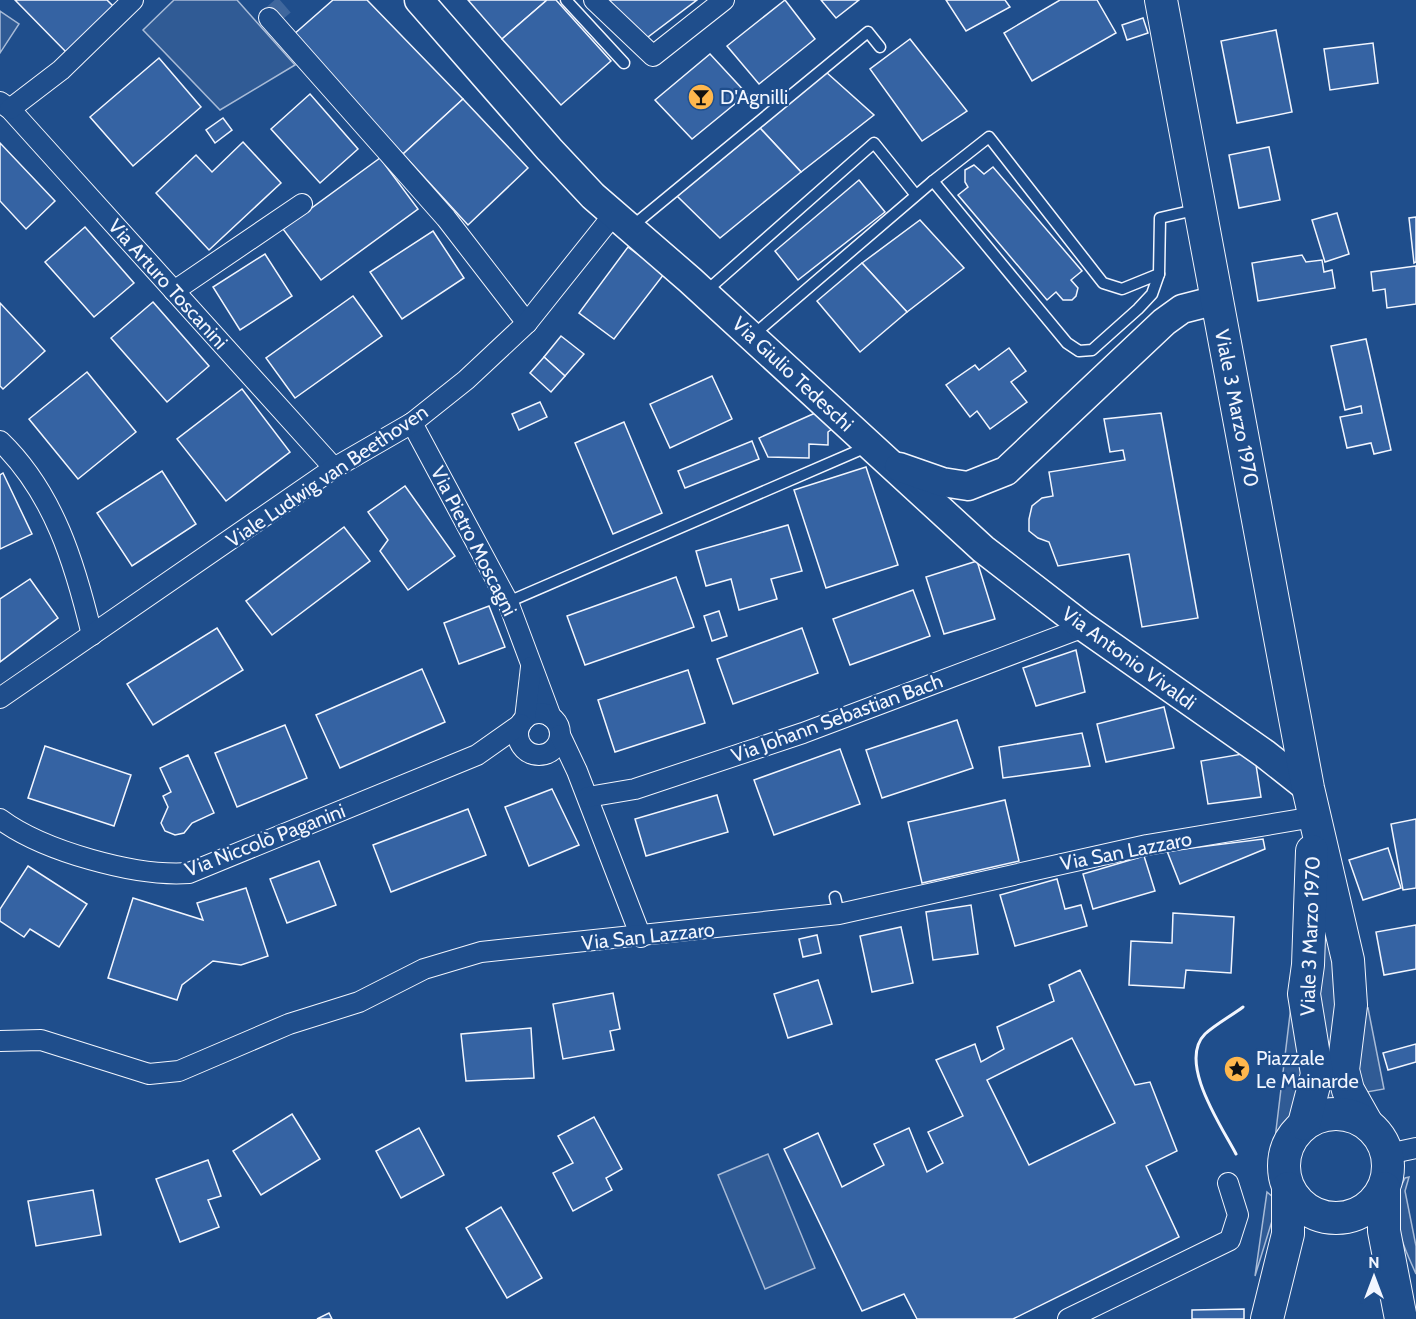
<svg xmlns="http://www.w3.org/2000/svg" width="1416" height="1319" viewBox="0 0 1416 1319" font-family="Cabin,sans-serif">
  <rect width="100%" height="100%" fill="#1f4e8c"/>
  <!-- green -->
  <g fill="#305b95" stroke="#a8bbd7" stroke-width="1.5">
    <polygon points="174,0 237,0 295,65 220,110 143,30"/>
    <polygon points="0,11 19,24 0,53"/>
    <polygon points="1321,904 1339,990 1337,1098 1326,1101 1316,1006"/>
    <polygon points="1291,1006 1304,1063 1292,1118 1274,1147"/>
    <path d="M1368,1008L1384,1089L1367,1092C1350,1067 1361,1038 1365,1009Z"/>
    <polygon points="768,1154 815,1268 765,1289 718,1175"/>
    <path d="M1409,1177L1405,1191L1416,1246V1274C1402,1242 1385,1212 1405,1178Z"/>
    <polygon points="1267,1192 1273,1197 1272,1221 1255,1276"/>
  </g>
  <!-- building -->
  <g fill="#3563a3" stroke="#f2f6ff" stroke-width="1.5" fill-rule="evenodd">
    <polygon points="15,0 107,0 116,9 69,55"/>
    <polygon points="333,0 367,0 463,99 403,154 293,35"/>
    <polygon points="468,0 547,0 502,39"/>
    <polygon points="547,0 556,0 611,61 561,105 502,39"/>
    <polygon points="609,0 697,0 644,40"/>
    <polygon points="785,0 815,39 759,84 727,46"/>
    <polygon points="821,0 859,0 836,18"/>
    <polygon points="946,0 1005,0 1010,7 966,31"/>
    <polygon points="1060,0 1097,0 1116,33 1032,81 1004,33"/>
    <polygon points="1143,18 1148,33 1127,40 1122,25"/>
    <polygon points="1276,30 1292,112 1237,123 1221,41"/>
    <polygon points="910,39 967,111 922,141 870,69"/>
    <polygon points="1373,43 1378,83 1330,90 1324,49"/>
    <polygon points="710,54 747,94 692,139 655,100"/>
    <polygon points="159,58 201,107 133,166 90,117"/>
    <polygon points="826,72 874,115 801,172 760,128"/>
    <polygon points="310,94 358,149 320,183 271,129"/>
    <polygon points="463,99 528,168 468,225 403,154"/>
    <polygon points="223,118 232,130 215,143 206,130"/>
    <polygon points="760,128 801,172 720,238 677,196"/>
    <polygon points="243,142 281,183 209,250 156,193 196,155 212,172"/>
    <polygon points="0,143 55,201 26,229 0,201"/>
    <polygon points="1269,147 1280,200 1239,208 1229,155"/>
    <polygon points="380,158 418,209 321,280 283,229"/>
    <polygon points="974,165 984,174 993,167 1082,271 1071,280 1078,288 1076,296 1072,300 1063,300 1056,292 1047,300 958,195 968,187 965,182 965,170"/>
    <polygon points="859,180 885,212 798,280 775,251"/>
    <polygon points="1337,213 1349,254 1325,262 1312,220"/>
    <polygon points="1416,217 1416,262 1414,263 1409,218"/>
    <polygon points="920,220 964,268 907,312 862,263"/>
    <polygon points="85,227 134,283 94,317 45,262"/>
    <polygon points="433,231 464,278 402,319 370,272"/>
    <polygon points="628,247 664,274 614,339 579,313"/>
    <polygon points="265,254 292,296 240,330 213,287"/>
    <polygon points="1302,255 1306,262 1322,260 1324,272 1332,270 1335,288 1258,301 1252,263"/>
    <polygon points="862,263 907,312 860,352 817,301"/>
    <polygon points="1416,266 1416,304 1387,308 1385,289 1373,291 1371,272"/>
    <polygon points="353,296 382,336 295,398 266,358"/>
    <polygon points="153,302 209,366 167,402 111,338"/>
    <polygon points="0,303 45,351 3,389 0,386"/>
    <polygon points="561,336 584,354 565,376 544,357"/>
    <polygon points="1366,339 1391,450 1374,454 1371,443 1347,448 1340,417 1362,413 1361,406 1345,410 1331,346"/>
    <polygon points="1009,348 1026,371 1011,382 1027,402 990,429 977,411 970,417 946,385 975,365 979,370"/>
    <polygon points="544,357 565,376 551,392 530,373"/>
    <polygon points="87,372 136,432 78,479 29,419"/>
    <polygon points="712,376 732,419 670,448 650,404"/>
    <polygon points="242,389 290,452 226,501 177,439"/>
    <polygon points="540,402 547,417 519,430 512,414"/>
    <polygon points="822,410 836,426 828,432 828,445 809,444 809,458 768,457 759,438"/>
    <polygon points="1161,413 1198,618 1142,627 1129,554 1058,566 1049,542 1038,538 1029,531 1029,519 1032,506 1042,498 1053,496 1049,472 1125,460 1123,450 1110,452 1104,419"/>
    <polygon points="624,422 662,513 613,534 575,443"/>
    <polygon points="752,441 759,459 685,488 678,471"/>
    <polygon points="866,467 898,565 826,588 794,490"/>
    <polygon points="162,471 196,524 132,566 97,513"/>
    <polygon points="3,473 32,534 0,549 0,475"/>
    <polygon points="405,486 455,556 408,590 380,551 388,540 368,512"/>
    <polygon points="788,525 802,571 771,579 777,599 739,610 731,579 706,586 696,551"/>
    <polygon points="344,527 370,561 272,635 246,601"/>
    <polygon points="977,561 995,619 944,634 926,577"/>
    <polygon points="676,577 694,627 585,665 567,616"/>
    <polygon points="30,579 58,618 0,662 0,599"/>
    <polygon points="913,590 930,636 850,665 833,619"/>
    <polygon points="489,606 505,647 459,664 444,623"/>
    <polygon points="719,611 727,636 712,641 704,616"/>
    <polygon points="217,628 243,670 153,725 127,684"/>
    <polygon points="802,628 818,673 733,704 717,659"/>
    <polygon points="1076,650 1085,692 1036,706 1023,668"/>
    <polygon points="422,669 445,722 340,768 316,715"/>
    <polygon points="688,670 705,723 615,752 598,700"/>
    <polygon points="1164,707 1174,748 1106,762 1097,724"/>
    <polygon points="957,720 973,768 882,798 866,750"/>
    <polygon points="285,725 307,778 237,807 215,753"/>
    <polygon points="1082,733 1090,766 1003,778 999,747"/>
    <polygon points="45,746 131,775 114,826 28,798"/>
    <polygon points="840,749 860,804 774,835 754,780"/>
    <polygon points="1254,752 1261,797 1208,804 1201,761"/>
    <polygon points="188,755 214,813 192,823 184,833 175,835 165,831 161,823 168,807 163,796 171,792 160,768"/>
    <polygon points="552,789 579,845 529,866 505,807"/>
    <polygon points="717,795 728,832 646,856 635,819"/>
    <polygon points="1005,800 1019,861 922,883 908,822"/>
    <polygon points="468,809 486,855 391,892 373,845"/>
    <polygon points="1416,819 1416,888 1403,890 1391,824"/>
    <polygon points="1263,839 1265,849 1180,884 1167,851"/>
    <polygon points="1388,848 1401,888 1363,900 1349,860"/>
    <polygon points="1144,856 1155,891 1093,909 1083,874"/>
    <polygon points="319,861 336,905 287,923 270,879"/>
    <polygon points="28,866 87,904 59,947 30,929 24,937 0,921 0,909"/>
    <polygon points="1057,879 1065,909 1081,905 1087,926 1015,946 1000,895"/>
    <polygon points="246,888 268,956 241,965 213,961 182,985 177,1000 108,978 133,898 203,920 197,903"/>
    <polygon points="971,905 978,954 933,960 926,912"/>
    <polygon points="1173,913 1234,917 1231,973 1186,970 1184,988 1129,985 1131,941 1172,943"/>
    <polygon points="1416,925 1416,969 1384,975 1376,932"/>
    <polygon points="901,927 913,983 872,992 860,936"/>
    <polygon points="817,935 821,953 803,957 799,939"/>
    <path d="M1080,970L1135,1085L1150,1082L1177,1151L1146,1166L1179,1237L1013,1319H917L904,1294L862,1311L784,1149L818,1133L842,1187L884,1165L874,1144L909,1128L927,1172L943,1163L928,1132L963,1116L936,1060L975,1044L981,1062L1004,1049L997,1027L1054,1001L1049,985ZM1072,1038L1115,1123L1029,1165L987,1080Z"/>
    <polygon points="818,980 832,1024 788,1038 774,994"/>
    <polygon points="613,993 620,1029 610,1031 614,1050 563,1059 553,1004"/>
    <polygon points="531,1028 534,1078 466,1081 461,1034"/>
    <polygon points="1416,1044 1416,1062 1388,1070 1383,1053"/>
    <polygon points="292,1114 320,1159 261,1195 233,1151"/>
    <polygon points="594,1117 622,1169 606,1178 612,1190 573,1211 553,1173 573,1163 558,1136"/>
    <polygon points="419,1128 444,1175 401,1198 376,1151"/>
    <polygon points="208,1160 221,1196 208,1200 219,1227 180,1242 156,1179"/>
    <polygon points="93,1190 101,1235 36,1246 28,1201"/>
    <polygon points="501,1207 542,1278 507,1298 466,1228"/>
    <polygon points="1244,1309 1244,1319 1192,1319 1192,1310"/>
    <polygon points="329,1313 332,1319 317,1319"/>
  </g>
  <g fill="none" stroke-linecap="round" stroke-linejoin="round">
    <!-- street-tunnel -->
    <polyline stroke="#3f679d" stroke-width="20" stroke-dasharray="20 10" stroke-linecap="butt" points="269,18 290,0"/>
    <defs>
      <g id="lane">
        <polyline points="566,0 624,63"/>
        <polyline points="933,181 989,137 1103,283 1122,289 1159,274 1160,218 1199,209"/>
        <polyline points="630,228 868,32 880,47"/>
        <polyline points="704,293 874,143 915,194"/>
        <polyline points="752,336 933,181 1067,343 1079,351 1092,350 1138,309 1152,294 1159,274"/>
        <polyline points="508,602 869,446"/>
        <polyline points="835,897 839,914"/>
      </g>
      <g id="street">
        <polyline points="594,0 653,56 724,0"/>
        <polyline points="269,18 446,218 527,323"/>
        <polyline points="0,102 10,109 334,468"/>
        <polyline points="10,109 61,70 133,0"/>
        <polyline points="174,291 302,204"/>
        <polyline points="412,423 508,602 551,717"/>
        <path d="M0,441C54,493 75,564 92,635"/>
        <polyline points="0,698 334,468 412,423 466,380 527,323 614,214"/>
        <circle cx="539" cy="734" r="21"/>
        <polyline points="525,719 531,667"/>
        <polyline points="560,735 577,771 641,937"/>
        <polyline points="588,797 635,789 803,733 1084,627"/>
        <path d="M0,819C43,851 136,877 189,873L477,755L521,724"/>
        <polyline points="0,1041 41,1040 149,1074 179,1071 289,1024 359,1002 424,969 481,952 839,914 1147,845 1314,817"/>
        <polyline points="1388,1154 1416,1148"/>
        <polyline points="1068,1319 1230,1240 1238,1215 1228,1183"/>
      </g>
      <g id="secondary">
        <polyline points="419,0 549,149 593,196 690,280 983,549 1084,627 1265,754 1308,788"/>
        <polyline points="899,467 942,482 968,486 1006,471 1164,322 1182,309 1217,300"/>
      </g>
      <g id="primary">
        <polyline points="1161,0 1308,788 1348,960 1351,1005 1343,1070 1348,1090 1366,1122"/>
        <circle cx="1336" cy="1166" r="52"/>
        <polyline points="1304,1124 1317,1074 1304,994 1308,965 1312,851"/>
        <polyline points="1384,1188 1384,1231 1401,1319"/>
        <polyline points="1267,1319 1288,1234 1288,1188"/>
      </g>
    </defs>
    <!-- lane casing -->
    <use href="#lane" stroke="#f2f6ff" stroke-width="13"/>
    <!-- street casing -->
    <use href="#street" stroke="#f2f6ff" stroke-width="22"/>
    <!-- secondary casing -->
    <use href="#secondary" stroke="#f2f6ff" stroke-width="31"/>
    <!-- primary casing -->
    <use href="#primary" stroke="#f2f6ff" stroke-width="34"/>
    <!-- lane -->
    <use href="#lane" stroke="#1f4e8c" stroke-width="10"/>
    <!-- street -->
    <use href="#street" stroke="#1f4e8c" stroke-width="20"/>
    <!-- secondary -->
    <use href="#secondary" stroke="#1f4e8c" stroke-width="28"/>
    <!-- primary -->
    <use href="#primary" stroke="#1f4e8c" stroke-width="32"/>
    <!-- wall -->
    <path stroke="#f2f6ff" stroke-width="3" d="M1236,1154C1222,1127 1177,1062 1205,1034C1216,1024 1231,1016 1243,1007"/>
  </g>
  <!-- icons -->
  <defs>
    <symbol id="bar-disc" viewBox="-11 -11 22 22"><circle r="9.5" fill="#ffb74d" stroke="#1f4e8c"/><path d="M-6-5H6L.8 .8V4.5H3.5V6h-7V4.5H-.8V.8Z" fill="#111"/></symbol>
    <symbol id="sight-disc" viewBox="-11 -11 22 22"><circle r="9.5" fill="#ffb74d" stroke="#1f4e8c"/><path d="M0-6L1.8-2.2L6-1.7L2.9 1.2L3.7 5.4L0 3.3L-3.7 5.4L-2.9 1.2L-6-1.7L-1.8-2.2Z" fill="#111"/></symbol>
  </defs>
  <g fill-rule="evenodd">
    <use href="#bar-disc" x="686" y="82" width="30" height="30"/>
    <use href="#sight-disc" x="1222" y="1054" width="30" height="30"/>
  </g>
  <g text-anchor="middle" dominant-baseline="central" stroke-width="4.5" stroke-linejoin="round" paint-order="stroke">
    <!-- poi labels -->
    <g font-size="20" fill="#f2f6ff" stroke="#1f4e8c" text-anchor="start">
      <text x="720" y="97">D'Agnilli</text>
      <text x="1256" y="1058">Piazzale<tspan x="1256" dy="23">Le Mainarde</tspan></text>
    </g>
    <!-- street labels -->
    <g font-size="20" fill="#f2f6ff" stroke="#1f4e8c">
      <text transform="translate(168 284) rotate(48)">Via Arturo Toscanini</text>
      <text transform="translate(793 374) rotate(43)">Via Giulio Tedeschi</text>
      <text transform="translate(1237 408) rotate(79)">Viale 3 Marzo 1970</text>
      <text transform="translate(327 476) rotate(-34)">Viale Ludwig van Beethoven</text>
      <text transform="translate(474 541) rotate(63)">Via Pietro Moscagni</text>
      <text transform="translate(1129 658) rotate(36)">Via Antonio Vivaldi</text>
      <text transform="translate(837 718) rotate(-20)">Via Johann Sebastian Bach</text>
      <text transform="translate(265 840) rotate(-21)">Via Niccolò Paganini</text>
      <text transform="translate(1126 851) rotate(-11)">Via San Lazzaro</text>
      <text transform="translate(648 936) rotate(-6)">Via San Lazzaro</text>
      <text transform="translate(1310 936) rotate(-88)">Viale 3 Marzo 1970</text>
    </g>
  </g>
  <!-- north arrow -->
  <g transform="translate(1374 1277)" stroke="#1f4e8c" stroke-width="4.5" paint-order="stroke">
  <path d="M0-4.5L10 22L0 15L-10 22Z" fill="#f2f6ff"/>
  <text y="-9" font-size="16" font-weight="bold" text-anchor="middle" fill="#f2f6ff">N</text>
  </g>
</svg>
